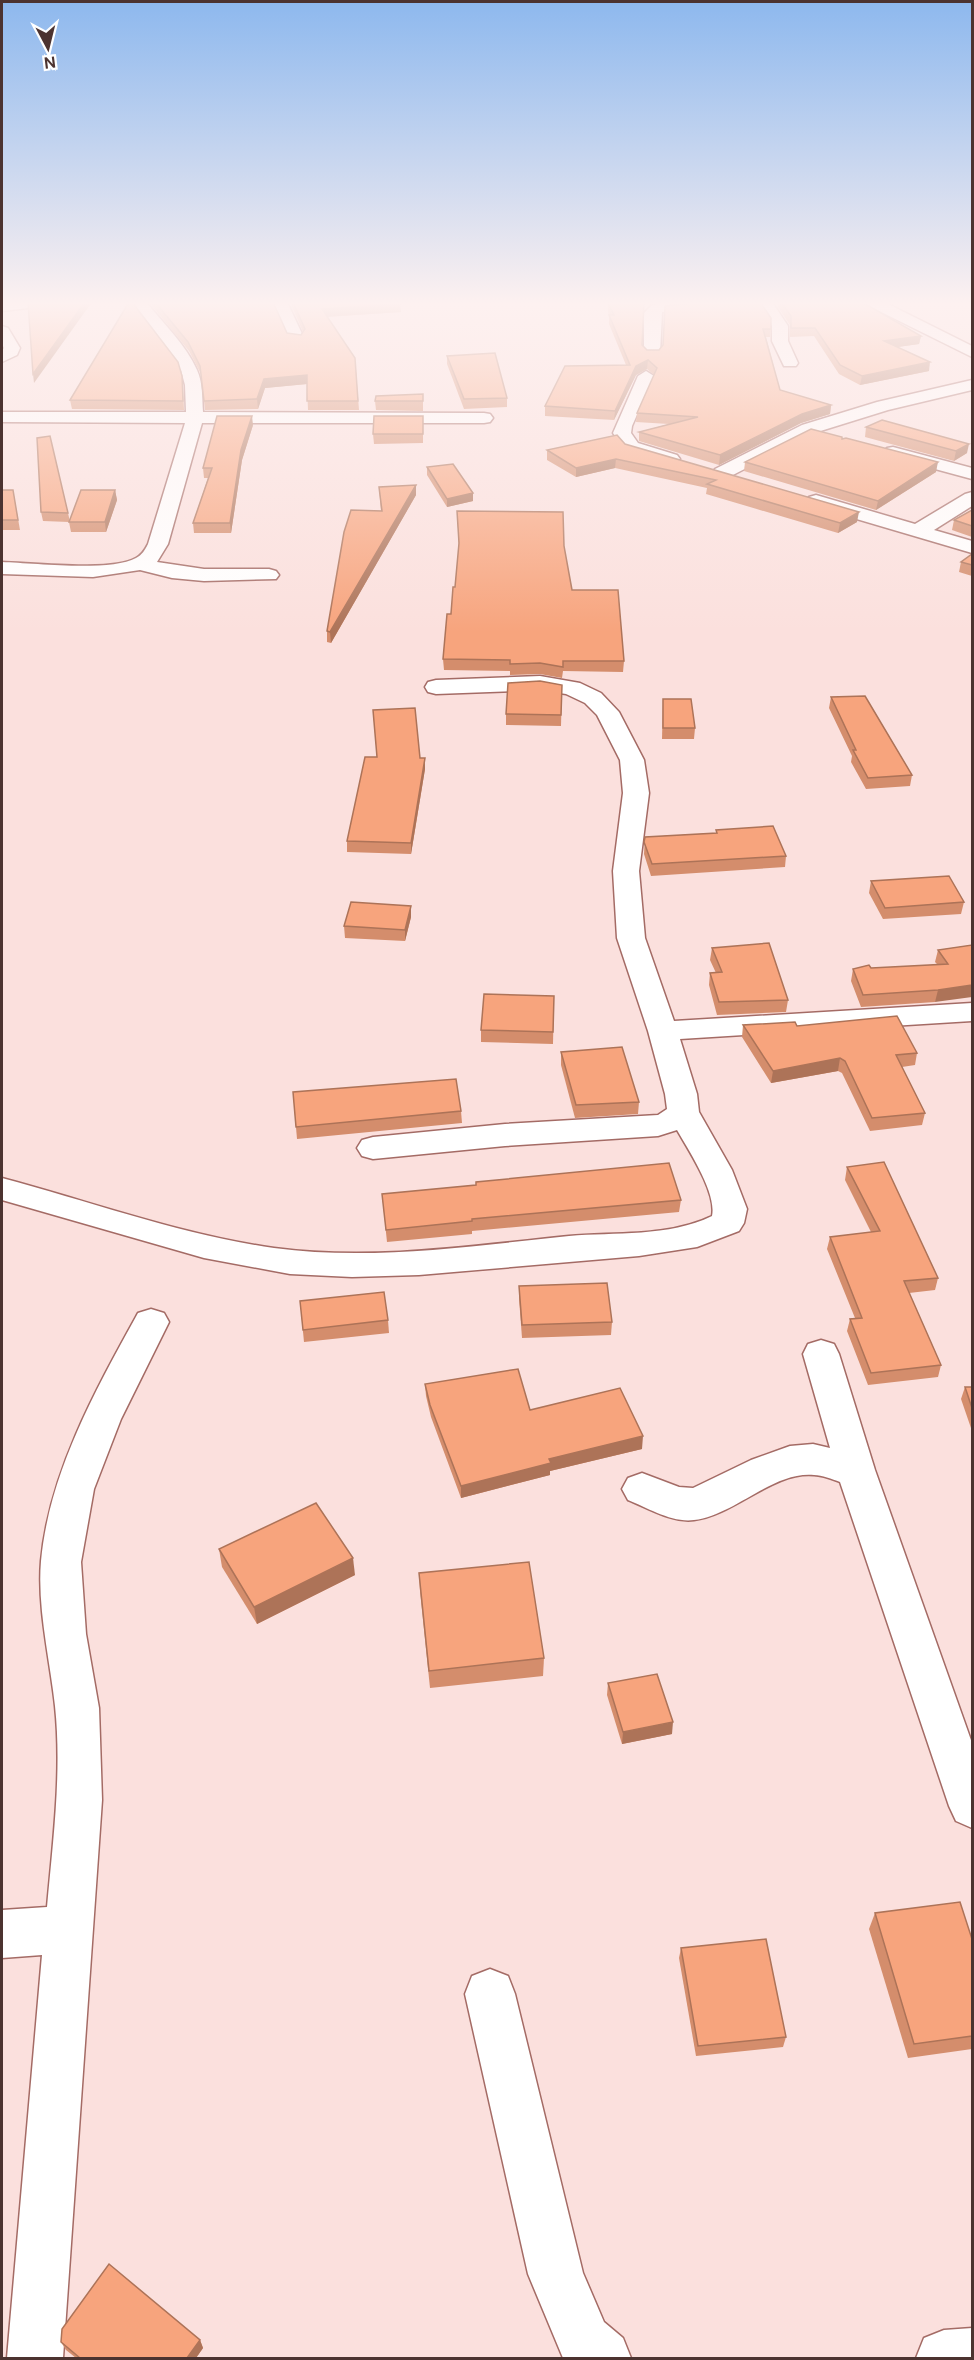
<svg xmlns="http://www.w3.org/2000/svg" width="974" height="2360" viewBox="0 0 974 2360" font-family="'DM Sans',sans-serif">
  <rect width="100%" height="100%" fill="#fbe0dd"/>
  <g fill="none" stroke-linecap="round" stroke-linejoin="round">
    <defs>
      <g id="minor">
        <polygon points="2,302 45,302 37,307 2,311"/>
        <path d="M130,302H146C163,323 186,345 197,370C203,383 202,398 203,412L484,413L490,414L493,418L490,422L484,423H202L168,544L157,562L204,569H269L276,571L279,575L276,579L204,581L172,578L140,570L93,577L2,574V562C33,563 111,572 136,558C142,555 145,550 148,544L185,423L2,422V412H186L185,385L181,370Z"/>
        <polygon points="271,302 287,302 304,338 302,341 290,341"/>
        <polygon points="670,302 721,302 713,307 662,312 660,354 658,357 646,357 644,354 644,313 652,305"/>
        <polygon points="756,302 772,302 788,326 788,341 798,363 796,366 784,366 772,341 772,326"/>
        <polygon points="864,302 884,302 972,346 972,357 867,305"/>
        <polygon points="2,326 8,328 20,348 17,355 2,362 2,351 4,348 2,344"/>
        <polygon points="646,371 654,376 632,426 631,433 638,443 677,455 680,459 677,463 671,464 625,451 613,433 638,376"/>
        <polygon points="972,380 972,390 888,410 814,433 729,477 715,477 713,473 715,469 802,425 877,402"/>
        <polygon points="893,447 972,468 972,479 887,456 884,452 887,448"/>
        <polygon points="972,492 972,506 934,530 972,541 972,553 809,505 806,501 809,497 816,495 915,524 965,494"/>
        <path d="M540,676L580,683L601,693L619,712L644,760L649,793L639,871L645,938L674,1021L972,1003V1021L680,1039L697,1094L699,1112L732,1170L747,1209L744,1223L739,1231L697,1247L639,1256L419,1275L352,1277L290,1274L204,1258L2,1200V1178C92,1202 182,1235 274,1248C371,1261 472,1246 569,1236C614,1232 669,1237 712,1216C717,1193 689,1151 677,1130L658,1136L505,1146L373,1159L362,1156L357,1148L362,1140L373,1137L505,1124L658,1115L667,1109L665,1094L648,1031L617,938L613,871L623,793L620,760L597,715L585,703L566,694L540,690L436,694L428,692L425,687L428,682L436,680Z"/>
        <path d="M151,1309L164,1313L169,1322L121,1419L94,1489L81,1562L86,1634L99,1708L102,1800L63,2358H7L42,1955L2,1958V1910L47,1907C53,1841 62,1772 55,1706C50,1660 37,1608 41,1561C49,1473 96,1389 138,1313Z"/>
        <path d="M821,1340L834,1344L839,1354L875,1470L972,1743V1828L956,1821L949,1806L840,1482C832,1479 822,1475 814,1475C773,1471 735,1515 694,1520C672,1523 648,1508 628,1500L622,1489L628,1478L642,1473L679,1487L693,1488L751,1460L790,1446L813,1444L830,1448L803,1354L808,1344Z"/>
        <polygon points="490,1969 508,1976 515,1994 583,2273 604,2322 623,2338 631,2358 563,2358 528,2274 465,1994 472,1976"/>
        <polygon points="972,2328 972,2358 916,2358 924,2338 944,2330"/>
      </g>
    </defs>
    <!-- minor casing -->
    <use href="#minor" stroke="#a46b65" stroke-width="3"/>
    <!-- minor -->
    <use href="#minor" fill="#fff" fill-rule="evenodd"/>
  </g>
  <!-- wall -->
  <g fill="#d48d6c">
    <polygon points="149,302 273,302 287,333 301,335 303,332 290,302 399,302 401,312 327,317 355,358 359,410 308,410 307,384 265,388 258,409 205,410 201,374 189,351"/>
    <polygon points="779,302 862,302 921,336 919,344 898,347 929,371 860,385 839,374 814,336 790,337 790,325 778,307"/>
    <polygon points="608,303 647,350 659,350 663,346 665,306 771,329 770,337 766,337 780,390 831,405 830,414 801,423 719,465 639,441 639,432 669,424 636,422 637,413 654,375 647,369 636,375 614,420 545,416 545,406 626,365 609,324 609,315 608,312"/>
    <polygon points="447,356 507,398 507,407 464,409 447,364"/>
    <polygon points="183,385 184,410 72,409 70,400"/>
    <polygon points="423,394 423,411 376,410 375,401"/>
    <polygon points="423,416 423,443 374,444 373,434"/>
    <polygon points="253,425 242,460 231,533 194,533 193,523 208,478 204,478 203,468"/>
    <polygon points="866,427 967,453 954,461 865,437"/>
    <polygon points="842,439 936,472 876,510 744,471 745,462"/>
    <polygon points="625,444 857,522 838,533 706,494 707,488 615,468 576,477 547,460 547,450"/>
    <polygon points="427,467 473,493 473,501 447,507 427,475"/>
    <polygon points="379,487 416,495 331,643 327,642 327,631 381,511"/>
    <polygon points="2,490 13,490 20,530 2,530"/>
    <polygon points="115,490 117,500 106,532 71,532 69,522 43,521 41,512 68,513 70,522"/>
    <polygon points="972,510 972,537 952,530 954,520"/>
    <polygon points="457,511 564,546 572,590 624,661 623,672 563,671 562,678 540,674 510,675 510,671 444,670 443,659 455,587 459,547"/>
    <polygon points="972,554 972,576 959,572 961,562"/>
    <polygon points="562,685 561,726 506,725 506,714"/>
    <polygon points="831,697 912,775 910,786 866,789 851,762 852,756 829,708"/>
    <polygon points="663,699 695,728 694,739 662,739"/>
    <polygon points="373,710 425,769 411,854 347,852 347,841 377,757"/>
    <polygon points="716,830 786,856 785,867 651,876 644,854 645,837 716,833"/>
    <polygon points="871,881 964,902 961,914 883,919 869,893"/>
    <polygon points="411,906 411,917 405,941 345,938 344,926"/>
    <polygon points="972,945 935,1002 861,1007 851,981 853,969 938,965 935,962 938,950"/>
    <polygon points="712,948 788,1000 786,1012 717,1015 709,985 710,973 716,973 710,960"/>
    <polygon points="554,996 553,1044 481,1042 481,1030"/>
    <polygon points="743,1025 797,1026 917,1053 915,1065 902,1067 925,1113 922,1125 870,1131 842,1073 838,1071 771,1083 742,1037"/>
    <polygon points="561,1052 639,1102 638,1114 575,1118 561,1065"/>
    <polygon points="293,1092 461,1111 462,1123 297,1139"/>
    <polygon points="847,1167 938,1278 935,1290 909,1293 941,1365 938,1377 868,1385 847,1331 850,1319 855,1318 827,1249 830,1237 871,1232 845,1180"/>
    <polygon points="476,1182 681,1200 679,1212 472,1231 472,1234 387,1242 382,1194 476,1185"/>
    <polygon points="519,1286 612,1322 611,1335 522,1338 519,1298"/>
    <polygon points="300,1301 388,1320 389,1333 304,1342"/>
    <polygon points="425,1384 530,1410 642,1449 550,1471 550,1475 461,1498 431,1417 426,1396"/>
    <polygon points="965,1387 972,1387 972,1431 961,1399"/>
    <polygon points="219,1549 355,1575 257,1624 222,1567"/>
    <polygon points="419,1573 544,1658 543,1676 430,1688 420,1591"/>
    <polygon points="608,1683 672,1734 622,1744 607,1695"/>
    <polygon points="875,1913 972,1939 972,2049 908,2058 869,1929"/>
    <polygon points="681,1948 786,2037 783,2047 696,2056 679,1958"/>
    <polygon points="200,2340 203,2348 196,2358 76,2358 66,2350 61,2342"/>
  </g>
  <!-- shaded-wall -->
  <g fill="#ad7358">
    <polygon points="85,302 92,302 34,383 33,374"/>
    <polygon points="400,304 401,312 322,317 322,309"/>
    <polygon points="921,336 919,344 883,349 884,341"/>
    <polygon points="648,360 647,369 636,375 614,420 615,411 636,366"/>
    <polygon points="930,362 929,371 860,385 862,376"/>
    <polygon points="307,375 307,384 265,388 258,409 257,399 264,379"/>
    <polygon points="831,405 830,414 801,423 719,465 720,455 802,414"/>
    <polygon points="252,416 253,425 242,460 231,533 230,523 241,450"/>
    <polygon points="969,444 967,453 954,461 956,451"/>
    <polygon points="616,459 615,468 576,477 576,468"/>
    <polygon points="938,462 936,472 876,510 878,501"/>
    <polygon points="416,485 416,495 331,643 330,632"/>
    <polygon points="115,490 117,500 106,532 105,522"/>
    <polygon points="473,493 473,501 447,507 447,499"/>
    <polygon points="859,512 857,522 838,533 840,523"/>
    <polygon points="425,758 425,769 411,854 411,843"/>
    <polygon points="411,906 411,917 405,941 405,930"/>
    <polygon points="972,985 972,997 935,1002 938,990"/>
    <polygon points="840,1058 838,1071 771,1083 773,1071"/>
    <polygon points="643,1436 642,1449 550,1471 550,1475 461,1498 461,1486 549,1459"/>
    <polygon points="353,1558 355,1575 257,1624 254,1607"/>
    <polygon points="673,1722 672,1734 622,1744 623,1732"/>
    <polygon points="200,2340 203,2348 196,2358 187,2358"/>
  </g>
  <!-- building -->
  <g fill="#f7a47d" stroke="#ad7358" stroke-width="1.5">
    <polygon points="28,302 85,302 33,374"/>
    <polygon points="129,302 132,302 178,362 182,376 183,401 70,400"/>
    <polygon points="155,302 273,302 287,333 301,335 305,329 293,302 399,302 400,304 322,309 355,358 358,401 307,401 307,375 264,379 257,399 204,401 200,366 188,342"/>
    <polygon points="644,302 642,345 647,350 659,350 663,345 665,306 701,302 760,302 771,318 771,329 763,329 780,390 831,405 802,414 720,455 639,432 698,417 637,413 657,368 648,360 636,366 615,411 545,406 565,366 630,365 609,315 614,315 608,303"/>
    <polygon points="781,302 862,302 921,336 884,341 930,362 862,376 840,365 815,328 791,328 791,316"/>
    <polygon points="495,353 507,398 464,399 447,356"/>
    <polygon points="423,394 423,401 375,401 376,396"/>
    <polygon points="217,416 252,416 241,450 230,523 193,523 212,468 203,468"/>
    <polygon points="374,416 423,416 423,434 373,434"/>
    <polygon points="882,420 969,444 956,451 866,427"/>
    <polygon points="811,429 842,437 842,439 846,438 938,462 878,501 745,462"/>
    <polygon points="617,435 625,444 859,512 840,523 707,484 716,480 616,459 576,468 547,450"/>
    <polygon points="50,436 68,513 41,512 37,438"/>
    <polygon points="453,464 473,493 447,499 427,467"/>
    <polygon points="416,485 330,632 327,631 344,532 351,510 382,511 379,487"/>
    <polygon points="2,490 13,490 18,520 2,520"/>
    <polygon points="81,490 115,490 105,522 69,522"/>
    <polygon points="972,510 972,526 954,520"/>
    <polygon points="457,511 563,512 564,546 572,590 618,590 624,661 563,661 563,667 540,663 510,664 510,660 443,659 447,614 451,614 453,587 455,587 459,543"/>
    <polygon points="972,554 972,565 961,562"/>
    <polygon points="540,681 562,685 561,715 506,714 508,683"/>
    <polygon points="865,696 912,775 868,778 853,750 856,750 831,697"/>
    <polygon points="663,699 691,699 695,728 663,728"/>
    <polygon points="415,708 420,758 425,758 411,843 347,841 365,757 377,757 373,710"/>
    <polygon points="773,826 786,856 652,864 644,842 645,837 717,833 716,830"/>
    <polygon points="949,876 964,902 885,908 871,881"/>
    <polygon points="351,902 411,906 405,930 344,926"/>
    <polygon points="769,943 788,1000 719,1002 710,973 722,972 712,948"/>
    <polygon points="972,945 972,985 938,990 863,995 853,969 869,965 871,968 948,964 938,950"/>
    <polygon points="484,994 554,996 553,1032 481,1030"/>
    <polygon points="897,1016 917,1053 896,1055 925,1113 872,1118 845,1061 840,1058 773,1071 743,1025 795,1022 797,1026"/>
    <polygon points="622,1047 639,1102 576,1105 561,1052"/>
    <polygon points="456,1079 461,1111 296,1127 293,1092"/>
    <polygon points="884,1162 938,1278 904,1281 941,1365 871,1373 850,1319 862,1318 830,1237 880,1231 847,1167"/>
    <polygon points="669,1163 681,1200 472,1219 472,1221 386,1230 382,1194 476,1185 476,1182"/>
    <polygon points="607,1283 612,1322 522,1325 519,1286"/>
    <polygon points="384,1292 388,1320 303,1330 300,1301"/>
    <polygon points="518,1369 530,1410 620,1388 643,1436 549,1459 551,1463 461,1486 430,1405 425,1384"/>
    <polygon points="965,1387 972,1387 972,1408"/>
    <polygon points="316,1503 353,1558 254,1607 219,1549"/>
    <polygon points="529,1562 544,1658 429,1671 419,1573"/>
    <polygon points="657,1674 673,1722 623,1732 608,1683"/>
    <polygon points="960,1902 972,1939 972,2036 914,2044 875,1913"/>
    <polygon points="766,1939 786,2037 698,2046 681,1948"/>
    <polygon points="109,2264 200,2340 187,2358 80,2358 61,2342 62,2329"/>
  </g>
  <!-- sky -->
  <linearGradient id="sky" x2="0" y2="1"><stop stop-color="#8db8ee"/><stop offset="0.48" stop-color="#fdf1f0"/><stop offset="1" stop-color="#fdf1f0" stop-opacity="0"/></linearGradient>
  <rect width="974" height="632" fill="url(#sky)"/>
  <!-- border -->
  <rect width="974" height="2360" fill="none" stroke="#4c3330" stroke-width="6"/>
  <!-- north arrow -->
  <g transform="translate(48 48) rotate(173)" stroke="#ffffff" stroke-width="4.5" paint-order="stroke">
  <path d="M0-4.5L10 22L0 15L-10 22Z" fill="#4c3330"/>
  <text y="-9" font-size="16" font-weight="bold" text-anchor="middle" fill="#4c3330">N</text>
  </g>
</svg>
